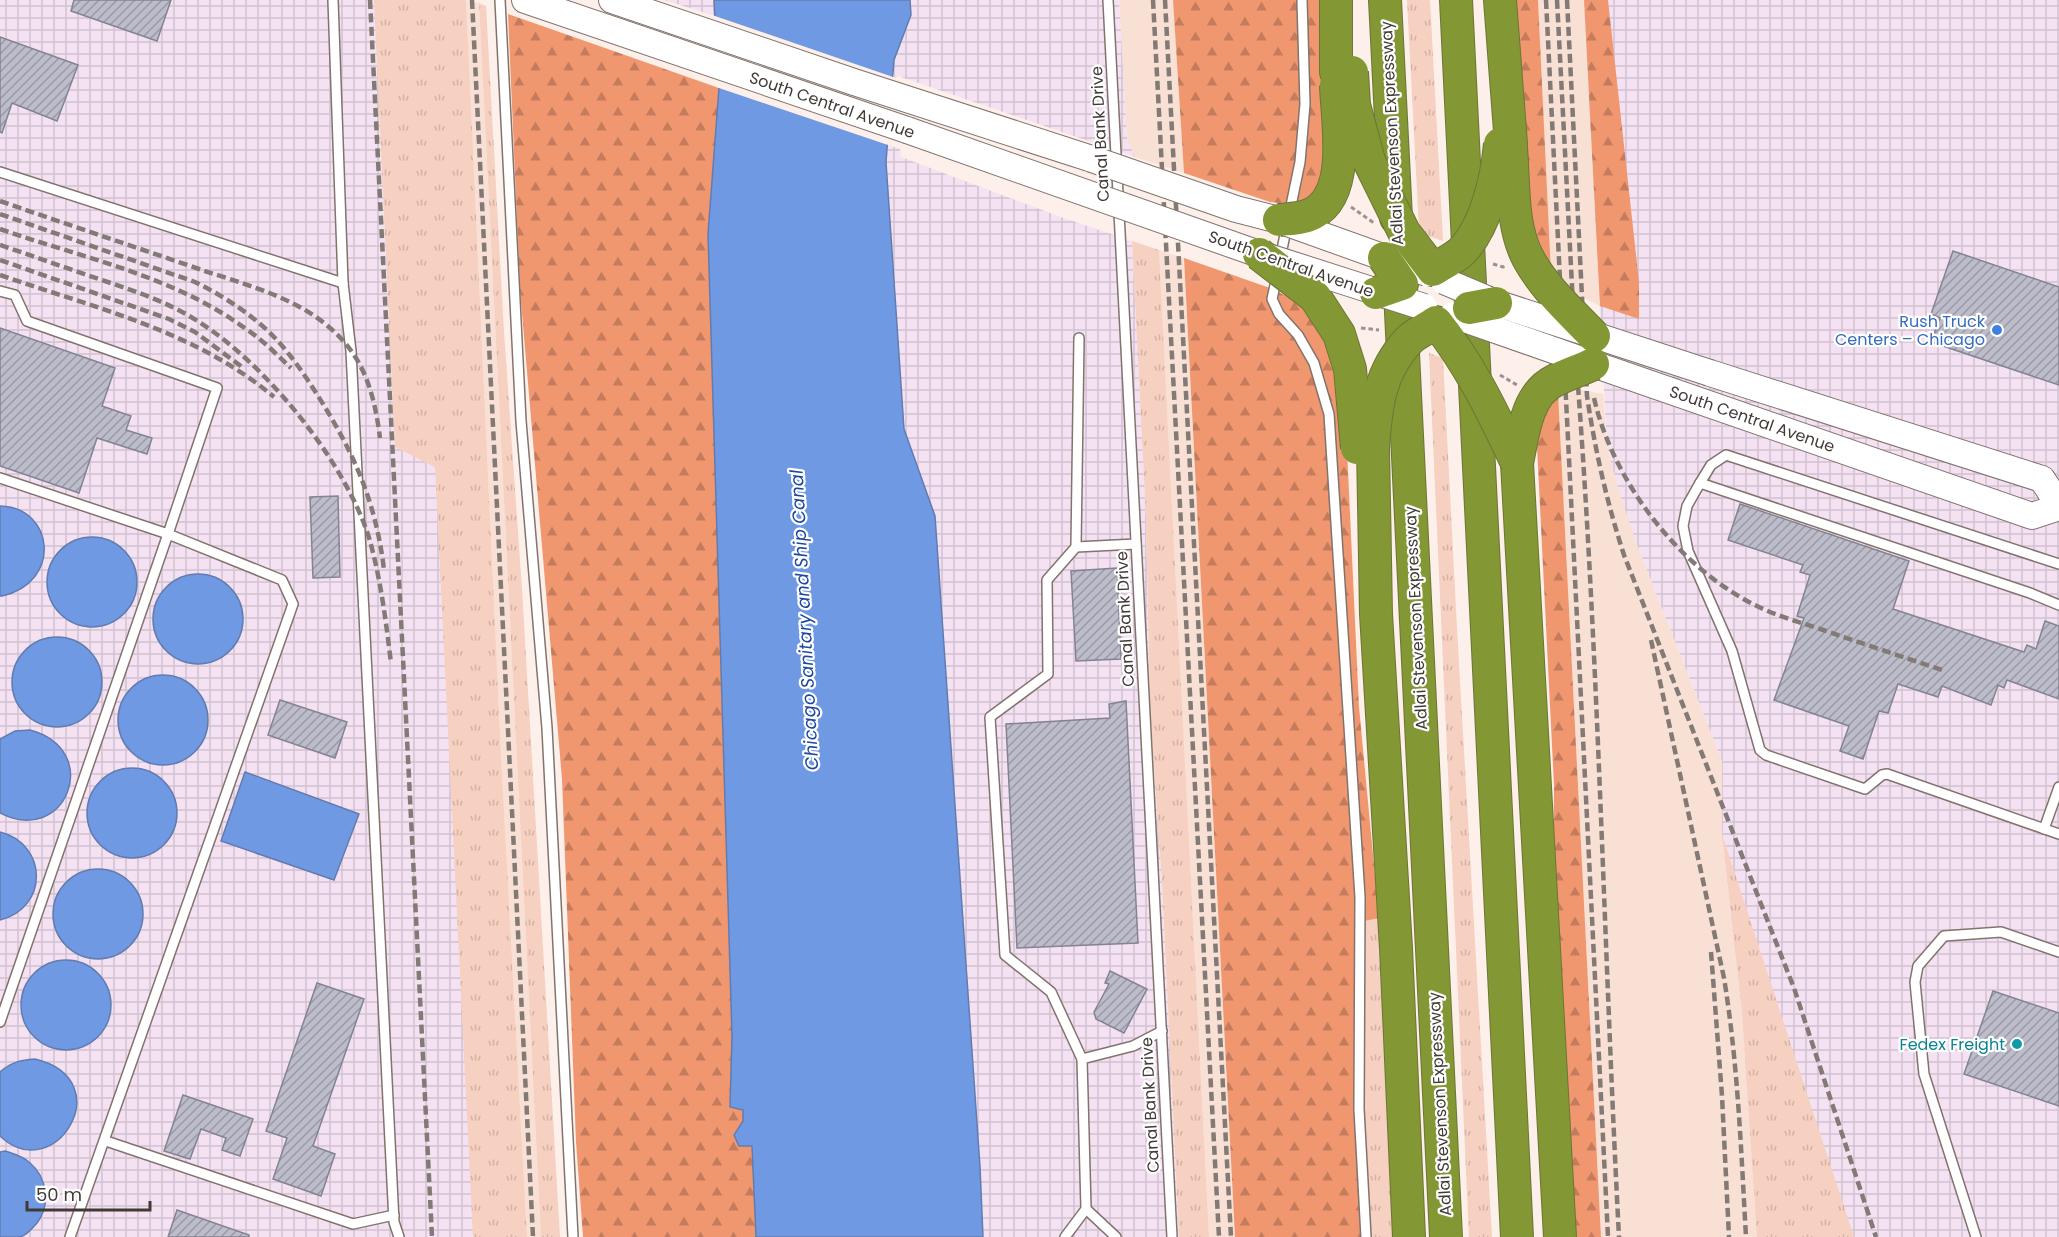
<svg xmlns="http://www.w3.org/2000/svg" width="2059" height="1237" viewBox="0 0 2059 1237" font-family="Poppins,sans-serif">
  <defs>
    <pattern id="industrial-grid" width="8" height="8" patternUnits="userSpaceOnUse" patternTransform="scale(1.5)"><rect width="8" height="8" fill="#f4e2f3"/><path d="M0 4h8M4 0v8" fill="none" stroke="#d2c3d1"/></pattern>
    <pattern id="grass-tufts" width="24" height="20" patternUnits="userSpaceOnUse" patternTransform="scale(1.5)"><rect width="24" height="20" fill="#f6d0c0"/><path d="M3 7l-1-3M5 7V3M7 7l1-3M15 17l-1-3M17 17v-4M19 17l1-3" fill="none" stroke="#d4b3a6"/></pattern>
    <pattern id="forest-firs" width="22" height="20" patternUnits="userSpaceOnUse" patternTransform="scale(1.5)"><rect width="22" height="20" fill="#f1976f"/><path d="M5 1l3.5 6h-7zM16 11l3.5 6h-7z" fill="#c57c5c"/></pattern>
    <pattern id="building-hatch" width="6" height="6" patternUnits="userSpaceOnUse" patternTransform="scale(1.5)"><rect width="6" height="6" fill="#bcbcca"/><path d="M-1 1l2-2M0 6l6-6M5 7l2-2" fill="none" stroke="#9a9aa5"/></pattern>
  </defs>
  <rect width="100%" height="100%" fill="#fdefe9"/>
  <!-- built -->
  <g fill="#f8e0d5">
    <polygon points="466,0 479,3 541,1237 527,1237 501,755"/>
    <polygon points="1119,0 1173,0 1184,173 1135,157 1127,139"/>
    <polygon points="1538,0 1584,0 1600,306 1574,293 1551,273"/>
    <polygon points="1159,250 1184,258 1235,1237 1209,1237"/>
    <polygon points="1573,388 1603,394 1607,447 1636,542 1722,761 1722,834 1742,1012 1757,1237 1601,1237 1558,393"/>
  </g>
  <!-- industrial -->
  <g fill="url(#industrial-grid)">
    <polygon points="0,0 436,0 496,1237 0,1237"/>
    <polygon points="664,0 714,0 715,16"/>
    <polygon points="910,0 1119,0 1127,139 1135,157 898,76 896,78 894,77 894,60 911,15"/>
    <polygon points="1584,0 2059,0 2059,1237 1757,1237 1742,1012 1722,834 1722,761 1636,542 1619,491 1607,447"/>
    <polygon points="888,145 900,149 901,157 1061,217 1132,241 1146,518 1150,708 1162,881 1179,1237 983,1237 980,1167 935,516 904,429 886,162"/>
  </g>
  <!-- grass -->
  <g fill="url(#grass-tufts)">
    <polygon points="374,0 466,0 501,755 527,1237 473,1237 435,467 395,447"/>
    <polygon points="1407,0 1430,0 1443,241 1422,234 1419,228"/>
    <polygon points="479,3 486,6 504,332 522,589 560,1237 541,1237"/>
    <polygon points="1132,241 1159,250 1209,1237 1179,1237 1162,881 1150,708 1146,518"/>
    <polygon points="1429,353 1443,358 1457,629 1492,1237 1469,1237"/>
    <polygon points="1722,834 1854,1237 1757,1237 1742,1012"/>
    <polygon points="1379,918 1395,1237 1366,1237 1360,922"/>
  </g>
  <!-- forest -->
  <g fill="url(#forest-firs)">
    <polygon points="1173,0 1323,0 1332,166 1312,199 1296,205 1270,202 1184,173"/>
    <polygon points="1514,0 1538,0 1551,273 1529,233"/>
    <polygon points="1584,0 1608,0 1639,282 1639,319 1600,306"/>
    <polygon points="508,14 719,88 708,234 732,1036 730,1107 743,1110 743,1121 734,1135 752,1146 756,1237 583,1237 576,1142 562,779 520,290"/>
    <polygon points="1184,258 1270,288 1301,303 1330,340 1347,449 1359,707 1379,918 1360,922 1366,1237 1235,1237"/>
    <polygon points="1558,393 1601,1237 1566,1237 1553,963 1554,785 1536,427 1546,403"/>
  </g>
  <!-- water -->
  <g fill="#7099e4" stroke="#627cb0" stroke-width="1.5">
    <polygon points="714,0 910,0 911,15 894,60 886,162 904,429 935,516 980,1167 983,1237 756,1237 752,1146 739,1146 734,1135 743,1121 743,1110 730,1107 732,1036 708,234 719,88"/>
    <path d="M0,506C54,507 63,582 2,596H0Z"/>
    <circle cx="92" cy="582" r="45"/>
    <circle cx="198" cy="619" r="45"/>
    <circle cx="57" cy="682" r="45"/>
    <circle cx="163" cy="720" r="45"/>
    <path d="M30,730C104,750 66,847 0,813V739L15,731Z"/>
    <circle cx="132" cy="813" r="45"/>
    <polygon points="245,772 359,814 334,880 221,841"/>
    <path d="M0,832C48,844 49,908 0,920Z"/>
    <circle cx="98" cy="914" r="45"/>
    <circle cx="66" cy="1005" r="45"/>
    <path d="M35,1059C122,1080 54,1188 0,1136V1072C11,1062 21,1060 35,1059Z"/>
    <path d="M5,1151C14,1154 23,1156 30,1163C47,1177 51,1205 37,1223C32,1228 27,1236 19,1237C13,1237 6,1237 0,1237V1152Z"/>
  </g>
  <!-- pier -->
  <polygon fill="#fdefe9" points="712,15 896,78 897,76 891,146 716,87"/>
  <!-- building -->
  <g fill="url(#building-hatch)" stroke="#838391" stroke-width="1.5">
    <polygon points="74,0 171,0 157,41 71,11"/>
    <polygon points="0,37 78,65 57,121 12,103 2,133 0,132"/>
    <polygon points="1953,251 2059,287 2059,385 1931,342 1940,318 1931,314"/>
    <polygon points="0,328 115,368 102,406 131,416 126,430 152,438 147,454 97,438 79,493 0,466"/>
    <polygon points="338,496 340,577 313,578 310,497"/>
    <polygon points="1740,504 1909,561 1893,609 2024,652 2027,645 2036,649 2045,621 2059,626 2059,699 2007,680 2004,688 1998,685 1991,705 1942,686 1938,697 1898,684 1888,713 1879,711 1863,759 1840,751 1849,726 1774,700 1804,618 1797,616 1810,575 1800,572 1803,565 1728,540"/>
    <polygon points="1117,568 1121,659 1076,661 1071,571"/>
    <polygon points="280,700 347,722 335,758 268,735"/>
    <polygon points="1126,701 1138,943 1017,948 1006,724 1110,718 1109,704"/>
    <polygon points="1110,971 1147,989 1124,1033 1096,1019 1094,1012 1109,984 1105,983"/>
    <polygon points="317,983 364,999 313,1146 335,1154 321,1196 273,1179 287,1138 266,1131"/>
    <polygon points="1993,991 2059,1013 2059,1106 1964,1074"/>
    <polygon points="183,1095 253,1119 240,1156 222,1150 226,1138 201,1129 190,1159 164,1151"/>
    <polygon points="177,1210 249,1235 249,1237 168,1237"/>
  </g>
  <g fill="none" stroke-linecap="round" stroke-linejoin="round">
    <defs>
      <g id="service">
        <polyline points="333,0 343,283 351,351 394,1222 399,1237"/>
        <polyline points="500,0 521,421 547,728 573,1237"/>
        <polyline points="1108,0 1172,1237"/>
        <polyline points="0,172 343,283"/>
        <polyline points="1280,259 1300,162 1305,104 1302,0"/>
        <polyline points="1277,276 1272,299 1279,314 1298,335 1314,363 1329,414 1360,897 1359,1109 1366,1237"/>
        <polyline points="0,291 15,295 27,321 217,388 168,534 0,478"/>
        <polyline points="1700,483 1687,506 1683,526 1688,551 1732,651 1760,750 1766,755 1865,789 1882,775 1887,774 2059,834"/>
        <polyline points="1076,547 1079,338"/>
        <polyline points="2059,564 1726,455 1711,465 1700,483 2030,593 2059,605"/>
        <polyline points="2044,829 2059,787"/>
        <polyline points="0,1022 168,534 282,580 293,604 70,1237"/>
        <polyline points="1082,1059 1051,992 1005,955 990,717 1048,674 1047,580 1076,547 1136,544"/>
        <polyline points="106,1141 353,1224 394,1215"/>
        <polyline points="1086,1209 1116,1237"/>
        <polyline points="1065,1237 1086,1209 1082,1059 1133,1046 1162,1031"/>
        <polyline points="1976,1237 1924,1074 1915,982 1918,966 1944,936 2001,932 2059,952"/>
      </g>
      <g id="secondary">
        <polyline points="525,0 907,130"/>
        <polyline points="612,0 854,82 1092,159"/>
        <polyline points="1593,364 2032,516 2059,507"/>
        <polyline points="1710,373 2042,479 2059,505"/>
      </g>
      <g id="motorway">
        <polyline points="1336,0 1336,72"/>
        <polyline points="1385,0 1396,218"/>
        <polyline points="1456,0 1517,1237"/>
        <polyline points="1500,0 1511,144"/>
        <polyline points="1399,271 1446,1237"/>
        <polyline points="1373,448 1376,614 1396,948 1409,1237"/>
        <polyline points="1517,463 1560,1237"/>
      </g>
    </defs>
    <!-- service casing -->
    <use href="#service" stroke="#82736d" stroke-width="12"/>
    <!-- secondary casing -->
    <use href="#secondary" stroke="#82736d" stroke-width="28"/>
    <!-- motorway casing -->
    <use href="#motorway" stroke="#6c7635" stroke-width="34"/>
    <!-- path -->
    <g stroke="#9d928e" stroke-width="3" stroke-dasharray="4.5 3" stroke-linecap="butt">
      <polyline points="1351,207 1374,223"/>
      <polyline points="1493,264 1503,267 1506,266"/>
      <polyline points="1361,328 1379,330"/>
      <polyline points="1500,375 1517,385"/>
    </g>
    <!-- service -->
    <use href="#service" stroke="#fff" stroke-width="9"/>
    <!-- secondary -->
    <use href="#secondary" stroke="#fff" stroke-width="26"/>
    <!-- motorway -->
    <use href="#motorway" stroke="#839734" stroke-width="32"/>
    <!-- rail -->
    <g stroke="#837a76" stroke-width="4.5" stroke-dasharray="9 4.5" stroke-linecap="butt">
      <polyline points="370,0 432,1237"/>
      <polyline points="472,0 533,1237"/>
      <polyline points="1153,0 1219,1237"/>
      <polyline points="1165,0 1231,1237"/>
      <polyline points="1546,0 1608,1237"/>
      <polyline points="1557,0 1576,362"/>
      <path d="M1567,0L1587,396C1595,450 1607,503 1624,555L1794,988L1876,1237"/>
      <path d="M0,201C66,224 132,246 199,269C240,283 289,295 324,323C363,353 374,391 380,438"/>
      <path d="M0,214L195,282C221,295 245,310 267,330C287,349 303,372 318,396C354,453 376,502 384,570"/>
      <path d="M0,229C83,258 174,276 246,329C263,340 277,355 291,368"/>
      <path d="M0,245C33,256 66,268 99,279C128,289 157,298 184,313C258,353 346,460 370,541C381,581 386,622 391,663"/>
      <polyline points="0,260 169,319 195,332 242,367"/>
      <path d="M0,275C95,308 196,331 274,397"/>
      <path d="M1578,386C1599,669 1604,953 1619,1237"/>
      <path d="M1594,398C1613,482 1680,569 1757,606C1779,617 1803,623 1826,631C1864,644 1903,657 1942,670"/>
      <path d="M1651,640L1724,978C1738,1064 1741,1150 1746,1237"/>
      <polyline points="1711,952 1722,1096 1729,1237"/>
    </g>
    <defs>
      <g id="secondary-bridge">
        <polyline points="907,130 1259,254 1424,307"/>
        <polyline points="1092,159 1236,209 1279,220 1427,273"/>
        <polyline points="1444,281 1496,303 1710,373"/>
        <polyline points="1453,315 1593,364"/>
      </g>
      <g id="motorway-bridge">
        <path d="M1352,72L1354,105L1369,161L1404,232L1433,270C1442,264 1453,259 1461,252C1486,227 1497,178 1500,144"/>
        <path d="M1511,148C1514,183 1511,226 1528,258C1544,288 1571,312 1594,336"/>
        <path d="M1279,220C1288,219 1298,219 1307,216C1353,200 1337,123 1336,85"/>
        <polyline points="1259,254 1315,297 1339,334 1350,369 1357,448"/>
        <polyline points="1376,293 1402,284 1384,258"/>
        <polyline points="1469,308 1496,303"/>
        <path d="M1373,448C1376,406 1379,372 1409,340C1416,333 1428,328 1436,322C1471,366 1493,413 1517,463"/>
        <path d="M1517,463C1523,435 1526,395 1554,381C1567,374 1581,370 1593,364"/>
      </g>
    </defs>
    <!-- secondary-bridge casing -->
    <use href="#secondary-bridge" stroke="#82736d" stroke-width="28" stroke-linecap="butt"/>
    <!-- motorway-bridge casing -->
    <use href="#motorway-bridge" stroke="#6c7635" stroke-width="34" stroke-linecap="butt"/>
    <!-- secondary-bridge -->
    <use href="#secondary-bridge" stroke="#fff" stroke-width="26"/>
    <!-- motorway-bridge -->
    <use href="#motorway-bridge" stroke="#839734" stroke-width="32"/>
  </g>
  <!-- markers -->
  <circle fill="#3f7fe0" stroke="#fff" stroke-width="2" cx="1997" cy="330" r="6"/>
  <circle fill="#0f9aa8" stroke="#fff" stroke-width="2" cx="2017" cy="1044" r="6"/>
  <g text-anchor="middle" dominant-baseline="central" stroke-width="4.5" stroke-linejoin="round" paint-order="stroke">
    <!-- street labels -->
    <g font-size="16" fill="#413a37" stroke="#fff">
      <text transform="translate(832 105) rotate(19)">South Central Avenue</text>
      <text transform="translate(1392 133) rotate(-93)">Adlai Stevenson Expressway</text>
      <text transform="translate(1100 134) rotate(-93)">Canal Bank Drive</text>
      <text transform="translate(1291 264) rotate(19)">South Central Avenue</text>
      <text transform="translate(1752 419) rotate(19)">South Central Avenue</text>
      <text transform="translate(1416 618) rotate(-93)">Adlai Stevenson Expressway</text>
      <text transform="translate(1125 619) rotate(-93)">Canal Bank Drive</text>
      <text transform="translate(1440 1104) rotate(-93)">Adlai Stevenson Expressway</text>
      <text transform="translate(1150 1105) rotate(-93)">Canal Bank Drive</text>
    </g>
    <!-- shop labels -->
    <g font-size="16" fill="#366cbe" stroke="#fff" text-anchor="end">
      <text x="1985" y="321">Rush Truck<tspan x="1985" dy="18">Centers – Chicago</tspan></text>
    </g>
    <!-- culture labels -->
    <g font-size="16" fill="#0d838f" stroke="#fff" text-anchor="end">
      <text x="2005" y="1044">Fedex Freight</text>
    </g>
    <!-- water labels -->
    <g font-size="18" font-style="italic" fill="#1c469f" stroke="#fff">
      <text transform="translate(804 620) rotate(-93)">Chicago Sanitary and Ship Canal</text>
    </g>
  </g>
  <!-- scale -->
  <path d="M27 1201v9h123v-9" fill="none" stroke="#413a37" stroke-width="3"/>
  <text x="36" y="1201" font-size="18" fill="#413a37" stroke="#ffffff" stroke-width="4.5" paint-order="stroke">50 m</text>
</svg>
